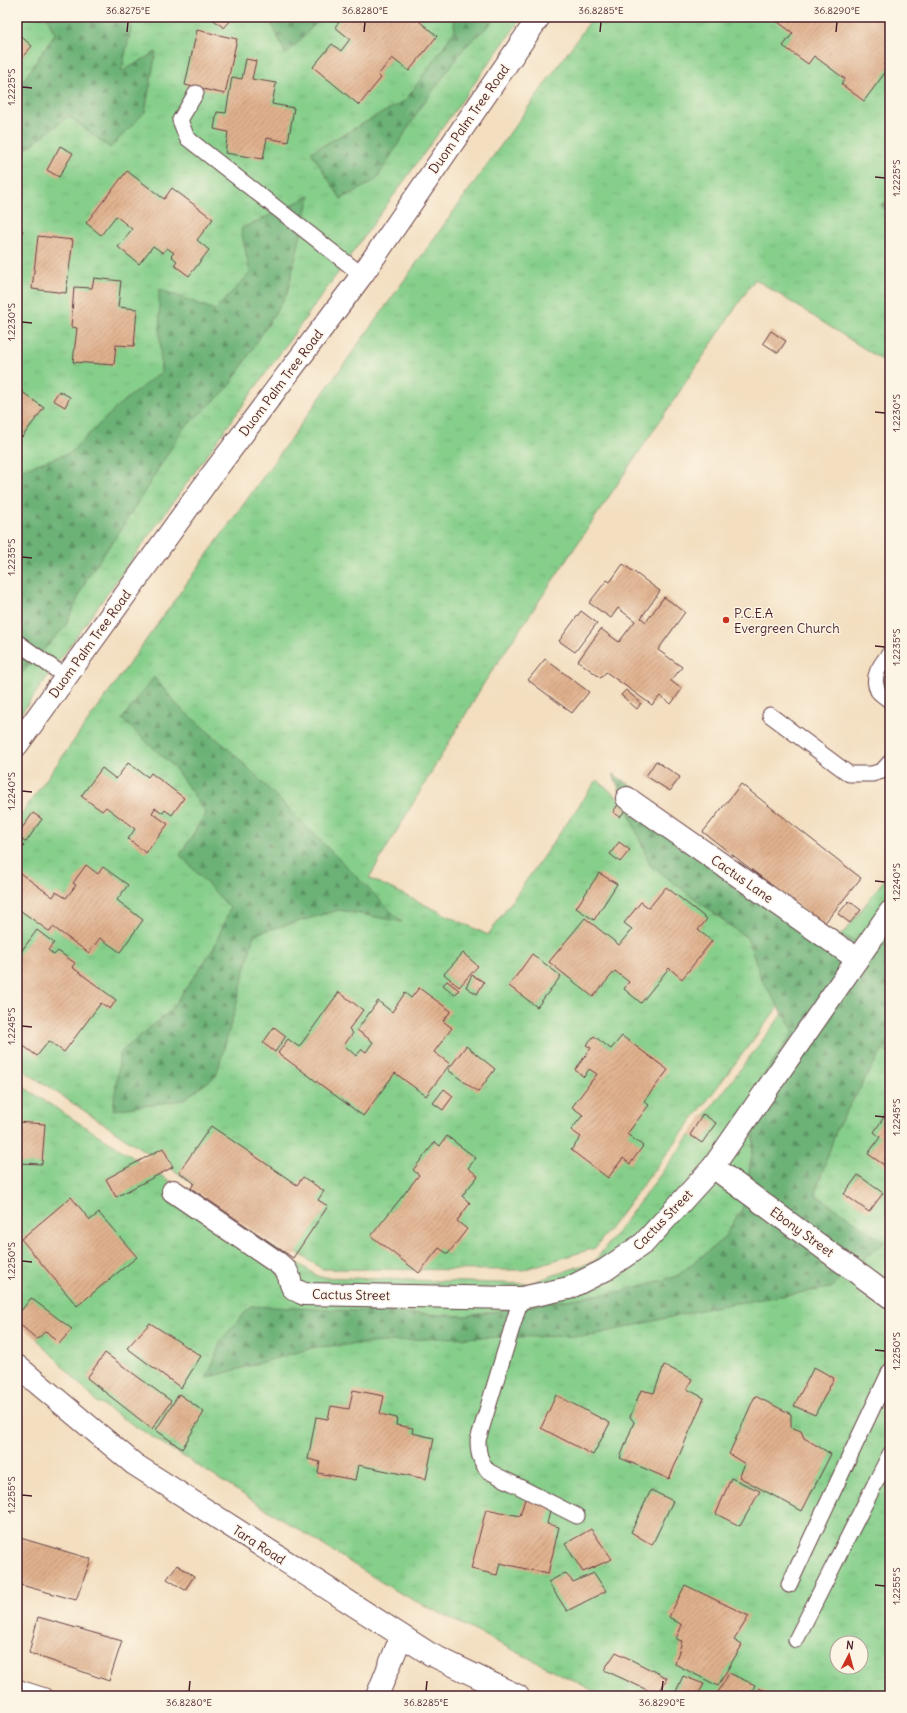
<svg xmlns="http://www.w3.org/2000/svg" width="907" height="1713" viewBox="0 0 907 1713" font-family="Delius,sans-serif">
  <defs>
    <pattern id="grass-tufts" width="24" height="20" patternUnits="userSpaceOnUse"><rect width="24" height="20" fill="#86cf8b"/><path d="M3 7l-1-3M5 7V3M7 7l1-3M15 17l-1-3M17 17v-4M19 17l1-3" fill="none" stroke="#75b178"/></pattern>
    <pattern id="forest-firs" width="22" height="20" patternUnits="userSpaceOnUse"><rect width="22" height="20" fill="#6cb277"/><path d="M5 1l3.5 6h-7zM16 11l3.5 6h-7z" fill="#5b9062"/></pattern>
    <pattern id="building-hatch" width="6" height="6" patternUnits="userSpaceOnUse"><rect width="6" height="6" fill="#e0b18d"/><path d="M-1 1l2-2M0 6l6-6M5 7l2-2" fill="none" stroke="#b88f73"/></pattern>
  </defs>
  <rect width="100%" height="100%" fill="#fcf5e5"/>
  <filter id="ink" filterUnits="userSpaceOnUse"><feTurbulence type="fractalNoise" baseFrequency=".025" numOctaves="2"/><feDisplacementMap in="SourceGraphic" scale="8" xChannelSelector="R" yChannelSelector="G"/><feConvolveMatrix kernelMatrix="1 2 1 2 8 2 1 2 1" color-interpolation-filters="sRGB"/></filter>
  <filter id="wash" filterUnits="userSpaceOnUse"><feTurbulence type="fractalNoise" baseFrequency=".012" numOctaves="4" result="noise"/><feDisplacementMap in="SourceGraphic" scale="16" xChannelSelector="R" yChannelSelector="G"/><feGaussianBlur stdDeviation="0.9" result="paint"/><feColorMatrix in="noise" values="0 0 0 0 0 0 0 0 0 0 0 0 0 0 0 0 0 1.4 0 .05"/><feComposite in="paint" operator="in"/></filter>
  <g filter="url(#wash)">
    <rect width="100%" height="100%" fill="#f3dec0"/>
    <!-- grass -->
    <g fill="url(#grass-tufts)" stroke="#68775b" fill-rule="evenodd">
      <polygon points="17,17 522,17 17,719"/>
      <polygon points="593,17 890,17 890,365 755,279 484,683 369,878 488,935 597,780 813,961 595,1248 522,1270 322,1269 17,1066 17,820"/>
      <path d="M890,872V1696H604L394,1590L97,1402L17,1318V1083L319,1277L528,1284L595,1261ZM837,1643H861V1667H837Z"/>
    </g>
    <!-- forest -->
    <g fill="url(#forest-firs)" stroke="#5b6851">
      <polygon points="47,17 134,17 121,72 156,52 145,112 110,148 69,116 17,156 17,90 55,34"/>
      <polygon points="269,17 319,17 318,21 286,55"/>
      <polygon points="453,17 498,17 464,48 419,110 376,180 341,199 311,152 406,100 455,30"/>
      <polygon points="310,196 287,294 228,388 183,429 118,534 87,578 65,627 17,678 17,471 70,453 120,404 161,372 159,289 215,310 250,273 241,229"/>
      <polygon points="890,200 890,214 880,205"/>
      <polygon points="154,677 178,706 233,753 402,922 339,910 254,934 238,999 216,1076 183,1100 113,1110 120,1053 170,1011 214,948 230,908 180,855 206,813 174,767 122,719"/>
      <polygon points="613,774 638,790 768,909 857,941 890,897 890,1054 882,1050 837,1128 815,1194 884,1242 831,1288 718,1306 589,1336 438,1338 316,1347 207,1378 222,1339 251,1306 466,1316 622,1291 677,1276 723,1239 743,1207 752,1154 759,1082 794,1031 762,980 747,938 650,865"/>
    </g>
    <g id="blocks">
      <!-- building -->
      <g fill="url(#building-hatch)">
        <polygon points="210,17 228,17 231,20 224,28"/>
        <polygon points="343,17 366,17 367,18 369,17 422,17 419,21 437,36 409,71 392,58 378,75 381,78 359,105 313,67 332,44 341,51 350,39 335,27"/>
        <polygon points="771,17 890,17 890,34 889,36 890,37 890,66 864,101 841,84 845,79 814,56 808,64 783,46 793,33"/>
        <polygon points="197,30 237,39 225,94 185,85"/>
        <polygon points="17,33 32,46 17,63"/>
        <polygon points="246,59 256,61 252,79 276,83 272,104 294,108 288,142 267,138 263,159 225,153 228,132 214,129 217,112 226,113 232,77 242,79"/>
        <polygon points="60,146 73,153 59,177 47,170"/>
        <polygon points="127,171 164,199 172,188 213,219 197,240 209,250 189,276 174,265 177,261 171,256 174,253 167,248 163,253 153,246 139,264 118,247 132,229 116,216 101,235 86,223"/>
        <polygon points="17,227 23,231 17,240"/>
        <polygon points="38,236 73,240 66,293 32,289"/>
        <polygon points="94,278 121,281 118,307 137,309 134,346 116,345 114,365 73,362 77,328 71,327 74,287 92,288"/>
        <polygon points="771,331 786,341 778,353 763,343"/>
        <polygon points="17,388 44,408 22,437 17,433"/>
        <polygon points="59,391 70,397 65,407 53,400"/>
        <polygon points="623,564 660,591 641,618 646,622 664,597 685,612 658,650 682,667 671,681 682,689 671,704 660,696 652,705 606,672 601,678 578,661 601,629 619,642 635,621 618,608 611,618 589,603 607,580 610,582"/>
        <polygon points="581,611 597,623 575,652 559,641"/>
        <polygon points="545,659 589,692 572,713 528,680"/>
        <polygon points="626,690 641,703 637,709 621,695"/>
        <polygon points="656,761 680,777 670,791 646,776"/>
        <polygon points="128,763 148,777 151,773 184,798 172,815 165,810 163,813 155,808 152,813 168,824 146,853 128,839 135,829 106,807 102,811 81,796 102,768 116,779"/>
        <polygon points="741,784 861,878 823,925 703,832"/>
        <polygon points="619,803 627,808 620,817 613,812"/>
        <polygon points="33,813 42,819 26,842 17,835"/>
        <polygon points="17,841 24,846 21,850 17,847"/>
        <polygon points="619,842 630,850 620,862 610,854"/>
        <polygon points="86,865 98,874 103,867 128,885 117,900 143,920 120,952 100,938 89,953 53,927 50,932 17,908 17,871 53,897 56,892 66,898 76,885 73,883"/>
        <polygon points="599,873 617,884 594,920 576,908"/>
        <polygon points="666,887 707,919 698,930 712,941 682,979 669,968 641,1003 624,989 629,982 615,971 593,997 549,962 585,918 619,945 632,929 624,923 641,902 649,908"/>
        <polygon points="849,901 861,910 850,923 838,914"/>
        <polygon points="37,930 54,943 48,950 54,955 58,951 75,963 72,967 116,1000 110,1009 101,1003 64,1052 49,1041 37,1056 17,1041 17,1031 22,1023 17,1019 17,991 19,989 17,987 17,957"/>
        <polygon points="463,953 478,966 459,987 444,974"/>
        <polygon points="532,954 561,976 537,1007 509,986"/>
        <polygon points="472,975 484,982 477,994 466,987"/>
        <polygon points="447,981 459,990 455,995 443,985"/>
        <polygon points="419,988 451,1011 443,1021 452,1028 434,1052 450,1064 426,1096 395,1073 363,1116 278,1053 288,1039 299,1047 339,992 363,1010 349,1029 353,1033 344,1045 356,1056 362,1049 366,1052 373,1042 357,1030 378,1001 392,1012 405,993 411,998"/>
        <polygon points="274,1027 286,1036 275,1052 263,1043"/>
        <polygon points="594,1036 611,1049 622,1036 668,1070 644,1101 649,1105 627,1134 643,1146 630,1164 623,1158 608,1178 571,1150 581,1137 571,1130 583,1115 572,1107 597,1074 589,1069 584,1077 575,1070 591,1048 586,1045"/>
        <polygon points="466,1046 495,1069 478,1092 448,1070"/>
        <polygon points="444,1089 453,1096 443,1110 433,1103"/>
        <polygon points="17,1095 20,1095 18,1122 17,1121"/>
        <polygon points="890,1108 890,1169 868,1154 880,1137 874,1132"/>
        <polygon points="703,1114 716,1123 702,1143 690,1135"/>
        <polygon points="17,1122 45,1124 42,1164 17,1163"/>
        <polygon points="211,1126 297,1185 303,1177 324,1191 318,1200 328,1206 293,1258 191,1188 194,1183 179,1172"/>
        <polygon points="447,1136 476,1158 468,1168 478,1176 462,1196 470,1203 457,1221 467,1229 448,1254 439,1248 419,1273 371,1236 419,1175 413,1170 435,1142 440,1146"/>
        <polygon points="163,1148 173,1167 116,1197 106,1179"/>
        <polygon points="858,1175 883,1193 869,1212 844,1194"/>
        <polygon points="71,1197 90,1220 99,1213 137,1257 77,1306 21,1239"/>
        <polygon points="31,1298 72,1329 59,1344 46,1331 37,1339 17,1322 17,1316"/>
        <polygon points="150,1323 201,1356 181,1388 127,1348"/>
        <polygon points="105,1353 171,1401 152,1429 87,1378"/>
        <polygon points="664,1365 692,1379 687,1389 704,1398 669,1479 620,1458 634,1422 630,1417 641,1390 654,1393"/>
        <polygon points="814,1367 834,1378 815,1415 794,1406"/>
        <polygon points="353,1390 384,1396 380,1414 397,1418 396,1425 413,1428 412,1433 434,1438 426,1479 358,1465 355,1480 318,1473 320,1462 308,1459 316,1417 328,1419 331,1406 349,1409"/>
        <polygon points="179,1394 204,1412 182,1449 156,1430"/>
        <polygon points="556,1395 610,1423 593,1455 541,1428"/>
        <polygon points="755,1396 791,1414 791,1427 801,1431 804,1438 831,1454 802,1511 739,1477 745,1464 729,1454"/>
        <polygon points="731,1478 760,1491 740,1526 716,1514"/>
        <polygon points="651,1490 673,1501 652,1545 631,1532"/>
        <polygon points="525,1499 551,1506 547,1524 559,1527 548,1574 500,1563 497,1575 471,1569 486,1509 520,1516"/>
        <polygon points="591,1529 612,1559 583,1572 565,1544"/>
        <polygon points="17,1537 91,1559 76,1600 17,1584"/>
        <polygon points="177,1565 194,1576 185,1590 167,1579"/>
        <polygon points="565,1573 573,1582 594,1573 606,1591 567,1611 548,1582"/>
        <polygon points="685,1585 749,1616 734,1640 742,1645 718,1686 675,1664 682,1641 676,1639 682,1625 669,1617"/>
        <polygon points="38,1617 122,1641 109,1681 29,1653"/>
        <polygon points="616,1652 667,1678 658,1695 604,1670"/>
        <polygon points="729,1673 755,1685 750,1696 716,1696"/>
        <polygon points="683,1676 704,1684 699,1693 703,1696 674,1696"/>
        <polygon points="759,1688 775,1696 755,1696"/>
      </g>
    </g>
  </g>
  <g filter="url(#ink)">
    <use href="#blocks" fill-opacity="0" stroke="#633c41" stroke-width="1"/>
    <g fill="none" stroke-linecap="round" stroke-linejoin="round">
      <defs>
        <g id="service">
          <polyline points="196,93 180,120 187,138 362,275"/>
          <polyline points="17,642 66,677"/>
          <path d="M890,653C882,663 870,676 878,691C880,694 887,698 890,701"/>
          <polyline points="770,715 849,774 872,774 882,771 890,762"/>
          <path d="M521,1298L478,1440C478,1453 480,1461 488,1471L577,1516"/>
          <polyline points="789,1585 890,1371"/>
          <polyline points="796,1640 890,1454"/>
          <polyline points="17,1687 45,1696"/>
        </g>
        <g id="minor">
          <polyline points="627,798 857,959"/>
          <polyline points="713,1167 890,1297"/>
          <path d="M173,1191L278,1263C281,1266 285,1268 287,1272C294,1286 286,1286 304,1294L521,1298L569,1288L605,1270L644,1243L713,1167L890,912"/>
          <polyline points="17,1366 134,1464 430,1654 518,1696"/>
          <polyline points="377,1696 401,1637"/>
        </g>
        <polyline id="tertiary" points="17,745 211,476 362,275 539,17"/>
      </defs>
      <!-- service casing -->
      <use href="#service" stroke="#633c41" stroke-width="17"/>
      <!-- minor casing -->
      <use href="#minor" stroke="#633c41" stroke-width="24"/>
      <!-- tertiary casing -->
      <use href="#tertiary" stroke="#633c41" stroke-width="24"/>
      <!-- service -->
      <use href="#service" stroke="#fff" stroke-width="15"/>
      <!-- minor -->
      <use href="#minor" stroke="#fff" stroke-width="22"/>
      <!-- tertiary -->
      <use href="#tertiary" stroke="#fff" stroke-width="22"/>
    </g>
  </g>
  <!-- ticks -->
  <path fill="none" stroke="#4a1f2b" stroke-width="1.5" d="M127,32L128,22M364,32L365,22M600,32L601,22M836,32L837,22M22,87L32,88M875,177L885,178M22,322L32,323M875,412L885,413M22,557L32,558M875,646L885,647M22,791L32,792M875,881L885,882M22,1026L32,1027M875,1116L885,1117M22,1261L32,1262M875,1350L885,1351M22,1495L32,1496M875,1585L885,1586M189,1691L190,1681M426,1691L427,1681M662,1691L663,1681"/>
  <!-- markers -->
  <circle fill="#c8321e" stroke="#fcf5e5" stroke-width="1.5" cx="726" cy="620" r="4"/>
  <g text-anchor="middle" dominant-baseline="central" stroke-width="3" stroke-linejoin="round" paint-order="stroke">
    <!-- street labels -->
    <g font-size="13" fill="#4a1f2b" stroke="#fcf5e5">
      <text transform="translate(469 119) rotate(-55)">Duom Palm Tree Road</text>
      <text transform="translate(281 383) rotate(-53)">Duom Palm Tree Road</text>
      <text transform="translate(90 644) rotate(-54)">Duom Palm Tree Road</text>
      <text transform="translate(742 879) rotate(35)">Cactus Lane</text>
      <text transform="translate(663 1220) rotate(-46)">Cactus Street</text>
      <text transform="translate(802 1232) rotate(36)">Ebony Street</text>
      <text transform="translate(351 1295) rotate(1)">Cactus Street</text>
      <text transform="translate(259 1545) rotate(33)">Tara Road</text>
    </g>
    <!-- poi labels -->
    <g font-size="13" fill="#4a1f2b" stroke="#fcf5e5" text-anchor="start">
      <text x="734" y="613">P.C.E.A<tspan x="734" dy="15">Evergreen Church</tspan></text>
    </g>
  </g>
  <!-- margin -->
  <rect width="907" height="1713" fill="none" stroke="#fcf5e5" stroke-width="44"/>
  <!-- north arrow -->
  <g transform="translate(849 1655) rotate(6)"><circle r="19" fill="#fcf5e5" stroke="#b59f9b"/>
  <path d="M0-3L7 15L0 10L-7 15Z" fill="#c8321e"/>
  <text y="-6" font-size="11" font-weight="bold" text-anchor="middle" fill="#4a1f2b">N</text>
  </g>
  <rect x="22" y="22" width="863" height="1669" fill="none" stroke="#4a1f2b" stroke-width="1.5"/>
  <g font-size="10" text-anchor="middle" fill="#4a1f2b">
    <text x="128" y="14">36.8275°E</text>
    <text x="365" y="14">36.8280°E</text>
    <text x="601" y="14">36.8285°E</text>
    <text x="837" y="14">36.8290°E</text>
    <text transform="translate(11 87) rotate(-90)" y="4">1.2225°S</text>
    <text transform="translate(896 178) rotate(-90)" y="4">1.2225°S</text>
    <text transform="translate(11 322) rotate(-90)" y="4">1.2230°S</text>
    <text transform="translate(896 413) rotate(-90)" y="4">1.2230°S</text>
    <text transform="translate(11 557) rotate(-90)" y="4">1.2235°S</text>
    <text transform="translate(896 647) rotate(-90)" y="4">1.2235°S</text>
    <text transform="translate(11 791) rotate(-90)" y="4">1.2240°S</text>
    <text transform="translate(896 882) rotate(-90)" y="4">1.2240°S</text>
    <text transform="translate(11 1026) rotate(-90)" y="4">1.2245°S</text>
    <text transform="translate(896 1117) rotate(-90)" y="4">1.2245°S</text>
    <text transform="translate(11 1261) rotate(-90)" y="4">1.2250°S</text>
    <text transform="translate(896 1351) rotate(-90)" y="4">1.2250°S</text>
    <text transform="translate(11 1495) rotate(-90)" y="4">1.2255°S</text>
    <text transform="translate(896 1586) rotate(-90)" y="4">1.2255°S</text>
    <text x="189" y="1706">36.8280°E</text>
    <text x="426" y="1706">36.8285°E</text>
    <text x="662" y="1706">36.8290°E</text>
  </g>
</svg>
